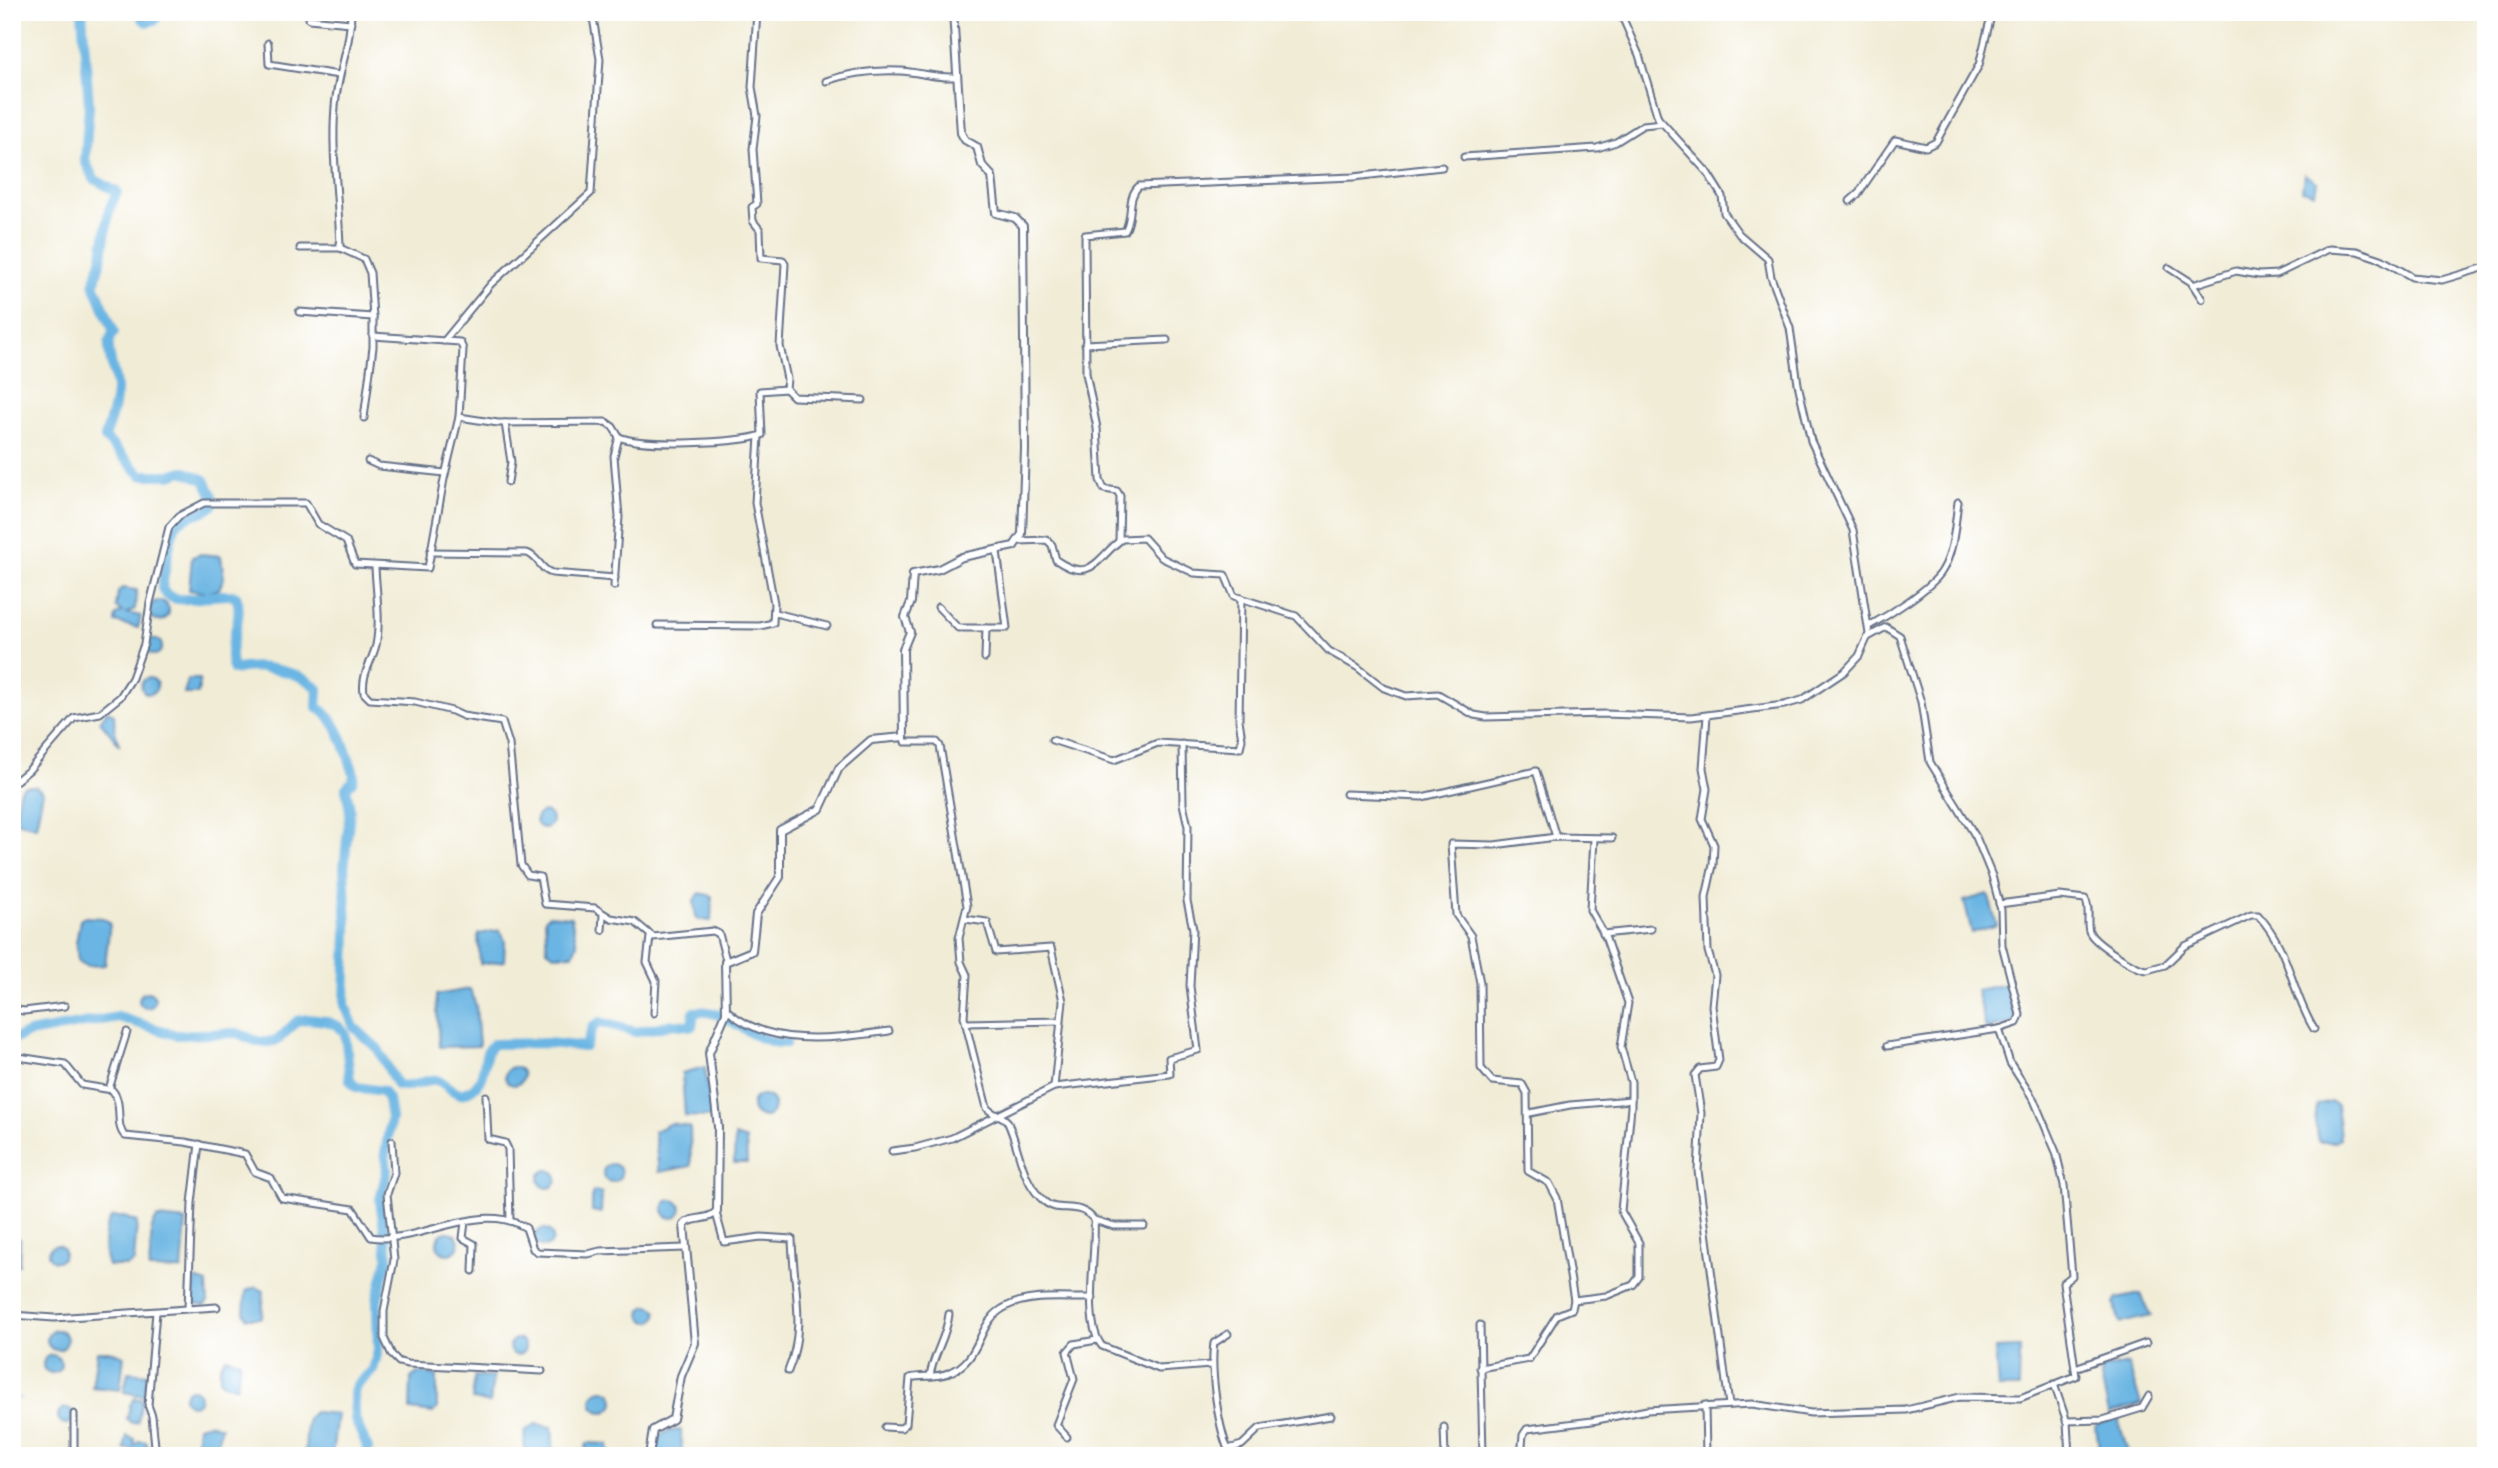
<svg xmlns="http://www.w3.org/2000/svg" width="2498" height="1468" viewBox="0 0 2498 1468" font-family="'EB Garamond',serif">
  <rect width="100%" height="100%" fill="#fff"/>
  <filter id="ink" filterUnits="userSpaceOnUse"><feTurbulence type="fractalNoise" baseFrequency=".0143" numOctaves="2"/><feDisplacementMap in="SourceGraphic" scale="14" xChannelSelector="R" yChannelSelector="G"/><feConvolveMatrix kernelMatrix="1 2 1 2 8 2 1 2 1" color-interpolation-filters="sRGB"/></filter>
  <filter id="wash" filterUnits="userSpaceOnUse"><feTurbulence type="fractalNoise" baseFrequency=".00686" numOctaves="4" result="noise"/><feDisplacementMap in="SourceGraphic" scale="28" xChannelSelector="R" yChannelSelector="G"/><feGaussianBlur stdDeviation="1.57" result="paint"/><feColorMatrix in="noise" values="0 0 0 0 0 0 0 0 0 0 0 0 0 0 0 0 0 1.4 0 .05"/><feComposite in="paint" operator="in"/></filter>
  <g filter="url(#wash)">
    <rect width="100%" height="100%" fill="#f1ecd6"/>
    <!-- water -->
    <g fill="#6ab5e3" stroke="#4272a0" stroke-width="2">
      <polygon points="2304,174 2317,182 2315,193 2302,190"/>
      <polygon points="201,554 221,556 224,578 219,589 208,593 189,590 192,557"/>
      <polygon points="122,588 137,590 135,609 127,613 141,616 138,628 115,622 116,615 122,612 116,607 118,592"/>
      <circle cx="159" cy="611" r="10"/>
      <circle cx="154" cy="647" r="8"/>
      <circle cx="149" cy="686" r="8"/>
      <polygon points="188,679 200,679 198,694 184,694"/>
      <polygon points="107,711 114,714 115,732 120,746 100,721"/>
      <polygon points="24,786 35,786 43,792 36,826 15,821 19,792"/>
      <circle cx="544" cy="820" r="8"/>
      <polygon points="700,893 712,896 711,921 696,919 694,900"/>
      <polygon points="1988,894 1997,925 1972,933 1964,901"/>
      <polygon points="549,915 571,917 577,944 573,954 554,955 547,950 545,919"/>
      <polygon points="84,917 103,918 110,923 105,965 87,966 78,961 76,943 80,920"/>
      <polygon points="500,930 505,941 504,961 480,964 478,934"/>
      <polygon points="2006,984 2016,1022 1986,1029 1976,990"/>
      <polygon points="470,989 476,1006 479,1046 439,1047 436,995"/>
      <circle cx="147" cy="1000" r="8"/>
      <circle cx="514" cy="1076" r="9"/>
      <polygon points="705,1067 711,1117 685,1116 682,1073"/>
      <circle cx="763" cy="1106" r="11"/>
      <polygon points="2332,1102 2337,1105 2340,1138 2335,1142 2319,1142 2315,1122 2317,1105"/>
      <polygon points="671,1123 690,1127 691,1166 659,1172 654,1131"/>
      <polygon points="735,1136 746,1140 747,1163 734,1163"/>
      <circle cx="612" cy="1173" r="9"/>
      <circle cx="548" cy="1179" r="9"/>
      <polygon points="595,1191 602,1193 601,1213 592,1211 592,1193"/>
      <circle cx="672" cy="1209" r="9"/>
      <path d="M124,1217L137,1222L134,1262L127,1266H108C103,1253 102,1227 112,1217Z"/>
      <polygon points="157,1218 186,1221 182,1270 149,1269 152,1227"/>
      <circle cx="544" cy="1238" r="9"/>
      <circle cx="448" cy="1243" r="11"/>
      <polygon points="12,1237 20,1239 19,1265 12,1265"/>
      <circle cx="56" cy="1253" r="8"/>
      <polygon points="195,1279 207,1283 208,1302 204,1306 192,1303"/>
      <polygon points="256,1287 264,1291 262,1318 247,1318 244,1312 246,1291"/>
      <polygon points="2141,1294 2151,1316 2120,1323 2114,1304 2117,1299"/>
      <circle cx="649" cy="1314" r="8"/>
      <circle cx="57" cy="1340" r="10"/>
      <circle cx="517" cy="1347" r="8"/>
      <polygon points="2020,1348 2019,1388 1998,1388 1995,1349"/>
      <polygon points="97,1351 111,1351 124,1356 120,1390 92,1387"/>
      <circle cx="52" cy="1364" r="9"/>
      <polygon points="225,1357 240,1361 237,1386 226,1385 220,1380 220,1366"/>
      <polygon points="2128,1364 2141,1404 2109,1414 2100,1374 2103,1369"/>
      <polygon points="128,1372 148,1374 144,1396 124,1392"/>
      <polygon points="418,1373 437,1375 437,1408 433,1413 410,1410 411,1378"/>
      <polygon points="474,1376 493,1377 490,1403 472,1400"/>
      <circle cx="192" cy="1397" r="8"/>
      <circle cx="603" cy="1401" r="11"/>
      <polygon points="135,1398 142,1400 138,1422 131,1423 127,1419 130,1405"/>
      <circle cx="66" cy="1416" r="8"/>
      <polygon points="314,1412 337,1414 332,1456 306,1456 305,1453 307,1419"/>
      <polygon points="2118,1418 2129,1456 2100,1456 2096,1427 2099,1423"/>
      <polygon points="208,1423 221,1427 215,1453 195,1456 198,1426"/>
      <polygon points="536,1424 552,1427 554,1456 524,1456 525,1431"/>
      <polygon points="681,1430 682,1456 653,1456 657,1437 669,1431"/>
      <polygon points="127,1436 134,1439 134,1445 139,1441 147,1442 148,1456 136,1456 133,1449 124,1449"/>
      <polygon points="587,1443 608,1444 609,1456 584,1456"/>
    </g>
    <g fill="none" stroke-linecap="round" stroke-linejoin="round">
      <!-- stream -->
      <polyline stroke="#6ab5e3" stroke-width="2" points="12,1398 20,1398"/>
      <!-- river -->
      <g stroke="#6ab5e3" stroke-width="10">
        <path d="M82,12L89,105L85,161L94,179L117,192L109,210L102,256L94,284L114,332C101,348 117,371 116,390C116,407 109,421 105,438L141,475H170L183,471L205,480L212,495V506C203,515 187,513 178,523C169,531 165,573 162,587C168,612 217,590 236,596C246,620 223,647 234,670C258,663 301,671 318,689L317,707C339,719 346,751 354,774L353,781L346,788L350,810L344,868L347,928L345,1005L354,1027L378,1049L397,1085C417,1089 426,1078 436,1080C446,1083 451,1092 461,1094C492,1086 478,1056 493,1044L548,1043L585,1047L593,1027L600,1022L636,1032L674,1024L692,1026L694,1012C728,1006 751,1045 786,1043"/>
        <polyline points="143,12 142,18 147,22 155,20 160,12"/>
        <polyline points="12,1040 29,1033 118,1017 176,1035 237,1033 259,1042 268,1042 278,1040 297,1021 308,1019 326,1021 338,1026 345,1033 350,1080 356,1087 383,1091 388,1099 391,1118 385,1153 387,1170 380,1200 388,1257 377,1300 378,1351 373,1370 356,1386 354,1393 355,1419 368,1449 366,1456"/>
      </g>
    </g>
  </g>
  <g filter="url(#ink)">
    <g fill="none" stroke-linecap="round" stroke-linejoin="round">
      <defs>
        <g id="minor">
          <polyline points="309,19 351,23"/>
          <polyline points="268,43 269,64 339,75"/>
          <path d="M826,81C849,73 876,70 900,71C920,72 933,78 956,77"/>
          <polyline points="1464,157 1597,148 1616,142 1643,125 1662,123"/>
          <polyline points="1850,201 1858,194 1895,140 1926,147 1936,142 1979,65 1992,12"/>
          <polyline points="300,248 340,248 364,259 370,273 373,317"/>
          <path d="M340,248C339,202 331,154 335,107C337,74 351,46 351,12"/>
          <polyline points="2169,268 2191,282 2202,299"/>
          <polyline points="2193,285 2236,271 2259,275 2277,274 2329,249 2357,251 2381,259 2412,277 2442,280 2486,267"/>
          <polyline points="299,312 373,317 373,347 364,418"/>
          <polyline points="444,341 491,284 591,193 600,59 592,12"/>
          <polyline points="1085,344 1167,340"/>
          <polyline points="786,389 794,397 863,400"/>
          <path d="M459,417L498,423L606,422L613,427L619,437C642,447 740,443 762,435L760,391L786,389L787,379L780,346L785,264L783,260L761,258L760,230L753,221L752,207L757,204L753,149L757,116L752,87L757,12"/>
          <polyline points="505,423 511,462 508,482"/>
          <polyline points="368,461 379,466 445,473"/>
          <path d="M1020,541L1047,540L1052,545L1056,560C1092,585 1098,556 1122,539L1144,538L1162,558L1194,573L1225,575L1234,596L1296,616L1329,651L1357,667L1384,688L1406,696L1438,694L1474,715L1486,717L1605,714L1691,717L1784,705L1802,700L1844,672L1859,656L1869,634L1853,530L1811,441L1798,384L1790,328L1771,277L1768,259L1739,234L1724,213L1722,196L1707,172L1658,118L1639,55L1620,12"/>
          <path d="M1119,541L1120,496L1117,491L1104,489L1100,480L1097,428L1086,373L1085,235L1125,231C1134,216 1126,198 1139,186L1353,177L1442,167"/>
          <path d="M430,552L527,553C539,557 540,570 552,573L615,578"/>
          <path d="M375,567C376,591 381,621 376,645C372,662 361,674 364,693L370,699L415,702L452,711L463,716L502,722L509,744L521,865L528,875L540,877L545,904L595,908L611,918L635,922L653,937L713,931L719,934L726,960"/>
          <polyline points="614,586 619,517 614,456 619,437"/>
          <polyline points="938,607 958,628 1007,628 997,551"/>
          <polyline points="775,613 827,626"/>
          <polyline points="657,625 760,626 773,623 774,603 755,503 759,436"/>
          <path d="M1869,626C1887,616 1932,588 1942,571C1954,552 1955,524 1958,502"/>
          <polyline points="985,658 986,628"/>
          <polyline points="1707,716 1703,768 1707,789 1702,819 1714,845 1713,865 1706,897 1708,951 1715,975 1712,1006 1719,1060 1716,1067 1700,1069 1695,1075 1701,1113 1698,1171 1729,1405"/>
          <path d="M904,737L905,742H937L940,746L967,906L959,938L961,962L967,975L964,1017L987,1108C993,1116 1005,1115 1008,1123C1020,1149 1021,1182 1045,1202C1058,1214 1079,1200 1094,1220C1097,1251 1082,1322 1102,1346L1159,1369L1211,1365"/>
          <polyline points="1052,740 1114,760 1158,743 1240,748 1242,739 1239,720 1241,598"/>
          <polyline points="12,784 29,770 74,718 100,713 120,697 132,678 144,644 150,603 169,527 179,516 204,503 306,503 318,524 346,541 355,564 428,568 444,479 459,417 463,349 460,342 373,336"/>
          <polyline points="1346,794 1422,797 1536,771 1556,837"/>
          <path d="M1999,904L2060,896L2085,899C2091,908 2086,921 2089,931C2093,943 2136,969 2147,970L2165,965L2185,946L2251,915H2258C2291,951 2290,990 2314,1029"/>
          <polyline points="965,919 987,922 996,952 1051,948 1063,1001 1054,1087"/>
          <polyline points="602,930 603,915"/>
          <polyline points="1603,934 1651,929"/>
          <polyline points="650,937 647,962 656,981 654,1013"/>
          <polyline points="12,1009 24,1011 65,1006"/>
          <path d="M727,1010C769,1049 836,1038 889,1031"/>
          <polyline points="966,1023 1061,1021"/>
          <polyline points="1887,1046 1999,1029"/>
          <path d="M12,1056L65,1064L82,1085L112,1090C124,1103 114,1126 125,1136L185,1142L245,1154L255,1172L271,1178L282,1198L353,1209L371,1237C420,1245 479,1199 526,1228L533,1249L538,1252L588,1254L600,1251L685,1248"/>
          <polyline points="109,1089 127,1032"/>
          <polyline points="486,1096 488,1139 505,1143 508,1149 510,1221"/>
          <polyline points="1530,1113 1570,1105 1631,1100"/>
          <polyline points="392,1141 394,1173 387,1194 394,1260 384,1311 384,1338 392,1355 399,1362 408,1364 542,1371"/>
          <polyline points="892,1151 915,1148 952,1138 1054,1087 1170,1074 1169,1058 1198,1050 1190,986 1193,929 1187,901 1188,826 1183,804 1182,744"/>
          <path d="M716,1213L724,1242L761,1237L792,1239C793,1285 807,1326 788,1371"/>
          <polyline points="1094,1220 1114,1226 1144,1226"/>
          <polyline points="465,1222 463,1238 474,1244 473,1271"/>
          <polyline points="1574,1300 1606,1296 1633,1285 1639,1277 1639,1243 1621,1211 1631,1107 1631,1082 1621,1047 1628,1003 1605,936 1590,910 1594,839"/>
          <polyline points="188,1308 192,1203 199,1144"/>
          <polyline points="12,1315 54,1318 217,1307"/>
          <polyline points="1480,1325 1483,1456"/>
          <path d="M1228,1334L1214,1343C1210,1370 1218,1431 1231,1456"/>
          <polyline points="1480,1368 1529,1359 1557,1315 1572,1309 1574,1300 1557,1198 1549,1183 1528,1171 1527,1093 1522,1084 1492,1081 1481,1068 1480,983 1471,936 1456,915 1451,844 1494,845 1556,837 1612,838"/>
          <polyline points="2075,1368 2146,1343"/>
          <path d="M930,1376C933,1354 947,1337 949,1314"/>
          <polyline points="2054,1384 2067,1422 2069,1456"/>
          <polyline points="1705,1405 1706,1456"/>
          <polyline points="2066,1421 2103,1420 2142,1408 2149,1396"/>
          <path d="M885,1427L901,1428L906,1424L910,1378C923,1375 936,1378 948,1373C982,1361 976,1325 1002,1309C1026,1293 1066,1299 1093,1298"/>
          <polyline points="1444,1427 1445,1456"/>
          <polyline points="1067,1437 1056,1425 1074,1379 1067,1352 1074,1344 1097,1340"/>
          <polyline points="1228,1449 1242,1445 1260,1428 1331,1416"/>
          <polyline points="74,1456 74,1414"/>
          <polyline points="156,1456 152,1416 148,1405 156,1312"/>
          <polyline points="1521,1456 1523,1435 1527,1429 1592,1421 1647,1410 1734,1405 1752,1404 1811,1413 1906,1410 1960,1397 2020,1398 2076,1376 2063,1283 2072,1276 2064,1185 2056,1152 2034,1100 2010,1063 1999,1029 2017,1023 2020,1015 2002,945 2001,910 1992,876 1976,837 1930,762 1921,702 1900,636 1886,627 1868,637"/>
        </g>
        <path id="tertiary" d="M649,1456L653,1430L673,1419L681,1376L695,1343L684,1225C692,1215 708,1222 717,1211L718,1127L709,1053L726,1013L725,962L752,951L756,914L780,877V830L820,809L839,768L871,740L904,737L903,649L910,632L905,617L911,602L913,574L939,569L962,557L1014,546L1022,534L1025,449L1023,226L1015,218L996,213L992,176L982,165L977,147L965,140L961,133L953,12"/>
      </defs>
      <!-- minor casing -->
      <use href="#minor" stroke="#667188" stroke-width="9"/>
      <!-- tertiary casing -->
      <use href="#tertiary" stroke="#667188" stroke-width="10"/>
      <!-- minor -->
      <use href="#minor" stroke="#fff" stroke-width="5"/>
      <!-- tertiary -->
      <use href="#tertiary" stroke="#fff" stroke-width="6"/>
    </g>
  </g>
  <!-- margin -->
  <rect width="2498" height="1468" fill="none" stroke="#fff" stroke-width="42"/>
</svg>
